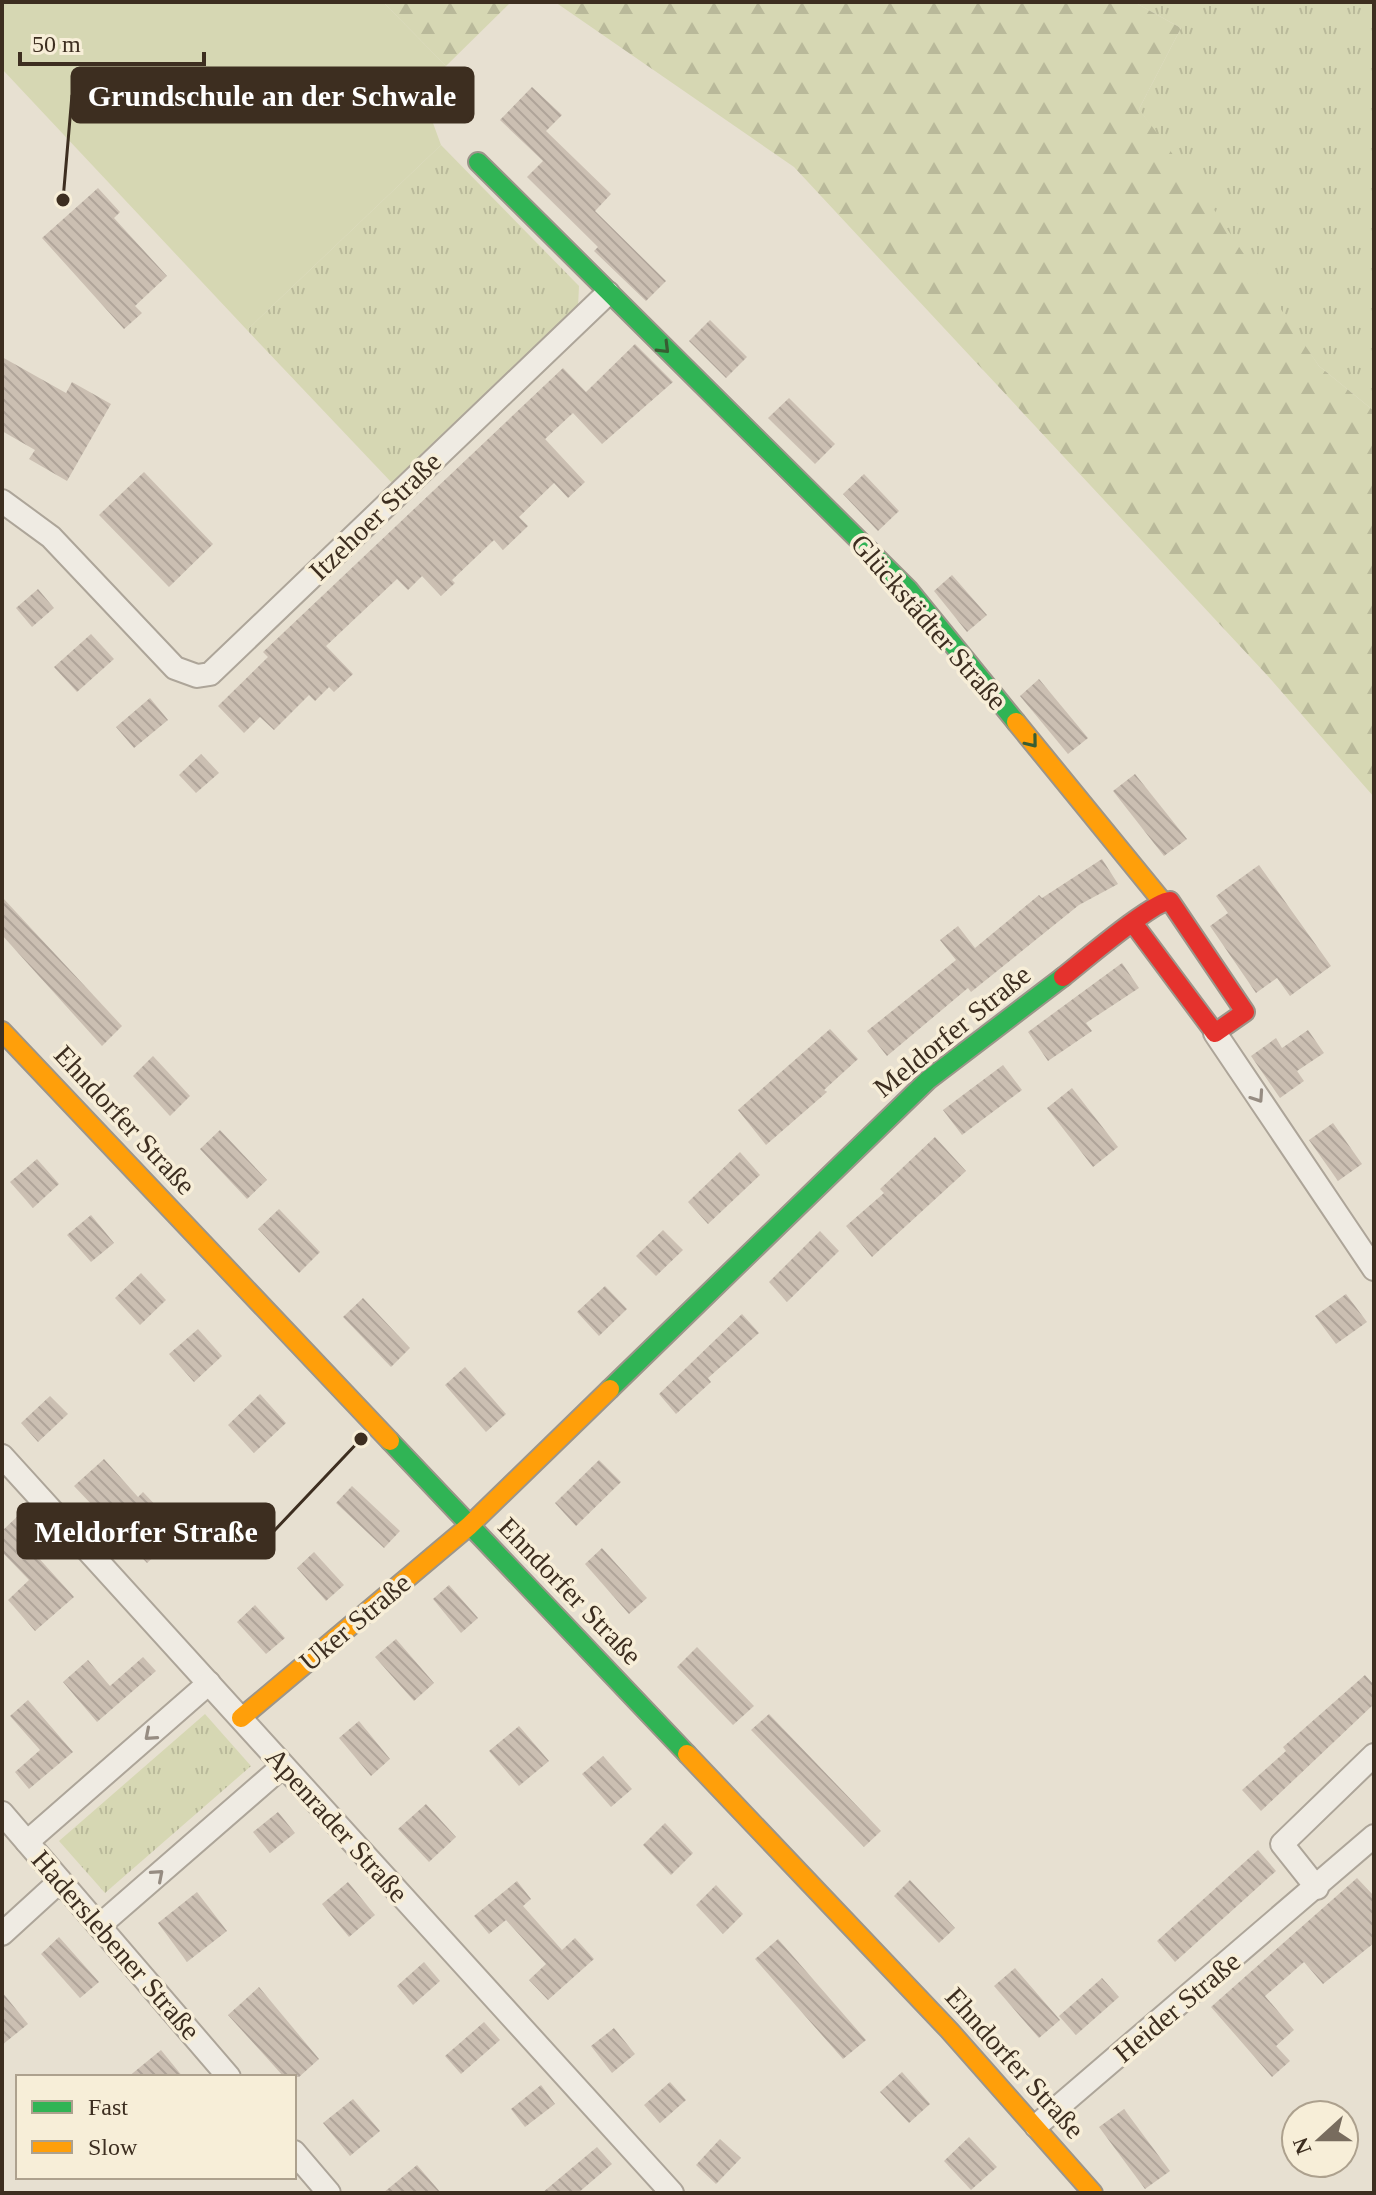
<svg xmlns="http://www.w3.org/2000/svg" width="1376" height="2195" viewBox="0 0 1376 2195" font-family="Georgia,serif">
  <defs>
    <pattern id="grass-tufts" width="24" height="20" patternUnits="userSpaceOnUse" patternTransform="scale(2)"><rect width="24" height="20" fill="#d6d7b3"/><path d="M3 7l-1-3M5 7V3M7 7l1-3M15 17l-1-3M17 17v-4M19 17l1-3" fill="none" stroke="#b9b99a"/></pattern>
    <pattern id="forest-firs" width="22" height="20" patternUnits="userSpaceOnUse" patternTransform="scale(2)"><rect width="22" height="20" fill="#d6d7b3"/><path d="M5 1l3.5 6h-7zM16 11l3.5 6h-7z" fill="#b9b99a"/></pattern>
    <pattern id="building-back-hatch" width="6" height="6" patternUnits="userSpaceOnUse" patternTransform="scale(2)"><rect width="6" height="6" fill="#cbbfb2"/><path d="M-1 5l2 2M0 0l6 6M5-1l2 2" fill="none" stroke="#afa499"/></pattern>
  </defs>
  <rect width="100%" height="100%" fill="#e7e0d1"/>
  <!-- grass -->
  <g fill="url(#grass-tufts)">
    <polygon points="1134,2 1374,2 1374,411 1319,366 1139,109 1181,28"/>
    <polygon points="441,145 579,286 578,307 392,483 247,330"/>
    <polygon points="205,1714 251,1766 105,1893 59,1841"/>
  </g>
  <!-- forest -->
  <g fill="url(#forest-firs)">
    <polygon points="383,2 511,2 446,66"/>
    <polygon points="555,2 1134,2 1181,28 1139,109 1215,211 1319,366 1374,411 1374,797 1266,674 794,167"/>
  </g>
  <!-- garden -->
  <polygon fill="#d6d7b3" points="2,2 383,2 446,66 422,93 441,145 247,330 2,69"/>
  <!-- building -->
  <g fill="url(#building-back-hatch)">
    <polygon points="532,87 562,115 546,131 611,194 595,211 666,281 646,301 594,251 598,247 527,177 543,161 500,120"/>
    <polygon points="98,188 120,212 114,218 167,276 135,306 142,313 124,329 42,238"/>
    <polygon points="710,320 747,357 726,378 689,341"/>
    <polygon points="635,344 673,382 602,444 573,413 545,439 585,482 568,498 554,483 519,517 528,526 503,550 494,540 452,580 455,583 441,596 422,576 408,590 397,579 326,646 353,674 334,692 329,687 315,701 309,695 274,730 260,717 244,733 218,706 268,657 263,652 563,368 586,392"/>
    <polygon points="2,357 66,393 72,382 111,404 67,481 29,459 35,450 2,431"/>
    <polygon points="789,398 835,444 815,464 768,418"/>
    <polygon points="144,472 213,544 169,587 99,515"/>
    <polygon points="864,474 899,511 878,531 843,494"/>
    <polygon points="952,575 987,615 967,632 934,591"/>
    <polygon points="38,589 54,608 32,627 16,608"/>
    <polygon points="91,634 114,659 77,692 54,667"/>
    <polygon points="1039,679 1088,738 1068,754 1020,696"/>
    <polygon points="150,698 168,720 134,748 116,727"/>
    <polygon points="201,754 219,773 196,793 179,775"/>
    <polygon points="1135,774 1187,839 1164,856 1113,791"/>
    <polygon points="1102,859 1118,884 1079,905 971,992 968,988 887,1056 867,1031 956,960 940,940 958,926 975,948 1039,895 1042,898"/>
    <polygon points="1259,865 1331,966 1290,996 1277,978 1256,993 1210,926 1228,913 1216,896"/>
    <polygon points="2,897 122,1026 102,1046 2,935"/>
    <polygon points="1122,963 1139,988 1086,1023 1092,1031 1048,1061 1028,1032"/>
    <polygon points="830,1029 858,1059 824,1090 827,1092 766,1145 738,1110"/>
    <polygon points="1308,1030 1324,1053 1297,1071 1304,1081 1280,1098 1251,1056 1276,1038 1282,1048"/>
    <polygon points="153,1056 190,1096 170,1116 133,1076"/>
    <polygon points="1003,1065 1022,1090 962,1135 943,1110"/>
    <polygon points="1072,1088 1118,1147 1093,1167 1047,1108"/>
    <polygon points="1333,1123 1362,1164 1338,1181 1309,1140"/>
    <polygon points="220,1130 267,1180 247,1199 200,1149"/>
    <polygon points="935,1137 966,1171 872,1257 846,1226 884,1193 880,1189"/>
    <polygon points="740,1152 760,1175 708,1224 688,1202"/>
    <polygon points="37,1159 59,1184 33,1208 10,1182"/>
    <polygon points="279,1209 320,1252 299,1273 258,1229"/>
    <polygon points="91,1215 114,1243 91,1262 67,1235"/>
    <polygon points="663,1230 683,1250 656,1276 636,1256"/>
    <polygon points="820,1231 839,1251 787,1302 769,1282"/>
    <polygon points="141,1273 166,1300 140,1325 115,1298"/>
    <polygon points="605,1286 627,1309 599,1336 577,1312"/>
    <polygon points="1346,1294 1367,1322 1336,1344 1315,1316"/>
    <polygon points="363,1298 410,1348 391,1367 343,1317"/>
    <polygon points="742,1314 759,1333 708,1378 711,1382 676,1414 659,1394"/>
    <polygon points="198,1329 222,1356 194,1382 169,1354"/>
    <polygon points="465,1367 506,1414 486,1432 445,1385"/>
    <polygon points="260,1394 286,1423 254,1453 228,1425"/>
    <polygon points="50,1396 68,1414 38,1442 21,1423"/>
    <polygon points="104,1459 138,1497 143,1492 181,1532 147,1563 74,1486"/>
    <polygon points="599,1460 621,1482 576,1526 555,1503"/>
    <polygon points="352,1486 400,1531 384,1548 336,1503"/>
    <polygon points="21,1513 39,1532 26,1544 74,1597 35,1631 8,1600 29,1580 2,1552 2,1531"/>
    <polygon points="602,1548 647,1598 629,1614 585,1564"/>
    <polygon points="314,1552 344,1585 326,1601 297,1568"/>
    <polygon points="449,1585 478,1618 461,1633 433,1599"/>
    <polygon points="255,1605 285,1638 266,1654 237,1622"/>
    <polygon points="396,1639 434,1683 414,1701 375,1657"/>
    <polygon points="697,1647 754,1706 733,1725 677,1667"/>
    <polygon points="143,1657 156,1671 97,1722 63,1682 88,1660 110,1686"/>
    <polygon points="1365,1675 1374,1685 1374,1704 1261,1811 1242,1790 1286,1751 1283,1747"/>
    <polygon points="28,1700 73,1752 29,1789 15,1772 40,1750 10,1716"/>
    <polygon points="769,1714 881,1831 864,1847 751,1730"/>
    <polygon points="359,1721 390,1759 371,1776 339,1738"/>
    <polygon points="519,1726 549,1761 519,1786 489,1751"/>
    <polygon points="603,1756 632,1789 611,1807 582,1774"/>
    <polygon points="426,1804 456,1837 429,1862 398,1829"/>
    <polygon points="278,1812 295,1833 270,1853 253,1832"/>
    <polygon points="665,1823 693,1853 671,1875 643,1845"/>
    <polygon points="1258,1850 1276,1871 1175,1962 1157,1941"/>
    <polygon points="1357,1878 1374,1896 1374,1943 1323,1984 1304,1962 1265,1996 1294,2030 1276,2046 1290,2061 1272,2077 1211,2007"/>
    <polygon points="910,1880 955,1928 939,1943 894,1896"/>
    <polygon points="517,1881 531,1899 523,1906 562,1950 575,1938 594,1959 548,2000 529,1980 546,1964 506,1920 489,1934 474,1916"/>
    <polygon points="348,1882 375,1915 349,1937 322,1904"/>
    <polygon points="716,1885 743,1914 723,1934 696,1905"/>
    <polygon points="197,1892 227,1931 187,1962 158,1923"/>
    <polygon points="59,1937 99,1982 80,1998 41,1954"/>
    <polygon points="778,1939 866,2040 843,2059 755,1959"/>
    <polygon points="424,1962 440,1981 413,2005 397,1986"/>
    <polygon points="1015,1968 1060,2020 1039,2038 994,1986"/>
    <polygon points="1102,1978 1119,1997 1076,2035 1059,2016"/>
    <polygon points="259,1987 319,2059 299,2077 284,2077 228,2015"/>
    <polygon points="2,1992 28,2024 2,2045"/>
    <polygon points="484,2022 500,2040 461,2074 445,2056"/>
    <polygon points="614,2028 635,2054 612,2073 591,2046"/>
    <polygon points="161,2050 183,2077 128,2077"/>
    <polygon points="902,2072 930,2104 909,2123 880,2092"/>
    <polygon points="670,2082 686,2100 660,2123 644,2105"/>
    <polygon points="541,2085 555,2104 525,2127 511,2109"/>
    <polygon points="353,2099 380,2131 350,2156 323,2123"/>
    <polygon points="1124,2109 1170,2171 1145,2189 1099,2127"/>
    <polygon points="969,2137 997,2167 971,2190 944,2161"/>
    <polygon points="720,2139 741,2158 716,2184 696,2165"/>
    <polygon points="597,2147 612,2164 578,2193 542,2193"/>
    <polygon points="417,2165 441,2193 383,2193"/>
  </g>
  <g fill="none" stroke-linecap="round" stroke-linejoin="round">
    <defs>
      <g id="street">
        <polyline points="2,501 51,537 175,668 197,676 210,674 608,293"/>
        <polyline points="1215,1033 1374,1269"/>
        <polyline points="2,1456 672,2193"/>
        <polyline points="2,1813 229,2077"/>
        <polyline points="27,1842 209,1683"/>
        <polyline points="1317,1888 1282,1844 1374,1755"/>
        <polyline points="99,1926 283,1766"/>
        <polyline points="2,1934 60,1881"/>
        <polyline points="1036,2126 1374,1836"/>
        <polyline points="294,2152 329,2193"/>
      </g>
      <g id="fast">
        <polyline points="478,162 908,589 1016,722"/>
        <polyline points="610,1389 928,1080 1063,977"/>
        <polyline points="390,1441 687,1754"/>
      </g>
      <g id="slow">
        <polyline points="1016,722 1162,901"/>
        <polyline points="2,1031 390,1441"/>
        <polyline points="241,1718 469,1526 610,1389"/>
        <polyline points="687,1754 949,2030 1093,2193"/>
      </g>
      <path id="jam" d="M1063,977C1081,963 1153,901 1170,901L1245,1012L1215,1033L1133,923"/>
    </defs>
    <!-- street casing -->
    <use href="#street" stroke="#ada599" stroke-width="26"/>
    <!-- fast casing -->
    <use href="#fast" stroke="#9c958a" stroke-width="22"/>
    <!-- slow casing -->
    <use href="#slow" stroke="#9c958a" stroke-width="22"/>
    <!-- jam casing -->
    <use href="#jam" stroke="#9c958a" stroke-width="22"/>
    <!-- street -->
    <use href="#street" stroke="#efebe3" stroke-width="22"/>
    <!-- fast -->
    <use href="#fast" stroke="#30b455" stroke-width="18"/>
    <!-- slow -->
    <use href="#slow" stroke="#ff9f0a" stroke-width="18"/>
    <!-- jam -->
    <use href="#jam" stroke="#e5322d" stroke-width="18"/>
  </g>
  <!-- one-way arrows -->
  <defs><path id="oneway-chevron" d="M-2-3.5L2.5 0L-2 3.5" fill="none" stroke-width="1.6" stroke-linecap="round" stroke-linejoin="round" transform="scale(2)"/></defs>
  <g stroke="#385d33">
    <use href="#oneway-chevron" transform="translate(664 348) rotate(45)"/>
    <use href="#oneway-chevron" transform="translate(1032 742) rotate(51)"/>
  </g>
  <g stroke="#968c82">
    <use href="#oneway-chevron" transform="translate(1258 1097) rotate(56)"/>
    <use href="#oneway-chevron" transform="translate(150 1735) rotate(139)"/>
    <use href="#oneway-chevron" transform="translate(158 1875) rotate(-41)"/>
  </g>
  <g text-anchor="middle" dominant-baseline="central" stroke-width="7" stroke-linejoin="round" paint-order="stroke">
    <!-- street labels -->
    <g font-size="28" fill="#3d2e20" stroke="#f7eed8">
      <text transform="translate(375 516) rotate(-44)">Itzehoer Straße</text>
      <text transform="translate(929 622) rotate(49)">Glückstädter Straße</text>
      <text transform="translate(952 1031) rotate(-39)">Meldorfer Straße</text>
      <text transform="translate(125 1120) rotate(47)">Ehndorfer Straße</text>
      <text transform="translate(570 1591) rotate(46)">Ehndorfer Straße</text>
      <text transform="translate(355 1622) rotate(-40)">Uker Straße</text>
      <text transform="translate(337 1825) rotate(48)">Apenrader Straße</text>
      <text transform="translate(116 1945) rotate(49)">Haderslebener Straße</text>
      <text transform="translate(1177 2007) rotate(-40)">Heider Straße</text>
      <text transform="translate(1015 2063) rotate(48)">Ehndorfer Straße</text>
    </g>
  </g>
  <!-- callouts -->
  <path fill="none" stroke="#3d2e20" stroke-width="3" d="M63 200L72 95M361 1439L274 1531"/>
  <g fill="#3d2e20" stroke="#f7eed8" stroke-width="3">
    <circle cx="63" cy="200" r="8"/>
    <circle cx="361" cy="1439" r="8"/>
  </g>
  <g fill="#3d2e20" stroke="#3d2e20" stroke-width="3">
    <rect x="72" y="68" width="401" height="54" rx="8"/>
    <rect x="18" y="1504" width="256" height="54" rx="8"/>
  </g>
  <g font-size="30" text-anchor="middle" font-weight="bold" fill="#fff">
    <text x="272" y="106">Grundschule an der Schwale</text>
    <text x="146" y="1542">Meldorfer Straße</text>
  </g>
  <!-- border -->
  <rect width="1376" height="2195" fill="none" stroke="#3d2e20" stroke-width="8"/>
  <!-- legend -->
  <rect x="16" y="2075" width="280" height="104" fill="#f7eed8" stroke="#ada18e" stroke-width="2"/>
  <rect x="32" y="2101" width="40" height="12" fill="#30b455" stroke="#ada18e" stroke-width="2"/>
  <text x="88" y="2115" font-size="24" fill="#3d2e20">Fast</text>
  <rect x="32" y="2141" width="40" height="12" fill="#ff9f0a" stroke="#ada18e" stroke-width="2"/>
  <text x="88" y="2155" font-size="24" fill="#3d2e20">Slow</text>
  <!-- north arrow -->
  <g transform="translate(1320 2139) rotate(249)"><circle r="38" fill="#f7eed8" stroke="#ada18e" stroke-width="2"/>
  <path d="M0-6L14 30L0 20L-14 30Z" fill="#786c5e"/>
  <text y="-12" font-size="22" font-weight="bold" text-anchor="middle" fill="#3d2e20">N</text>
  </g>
  <!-- scale -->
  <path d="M20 52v12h184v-12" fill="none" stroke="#3d2e20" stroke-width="4"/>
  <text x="32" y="52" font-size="24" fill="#3d2e20" stroke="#f7eed8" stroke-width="6" paint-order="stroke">50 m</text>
</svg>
